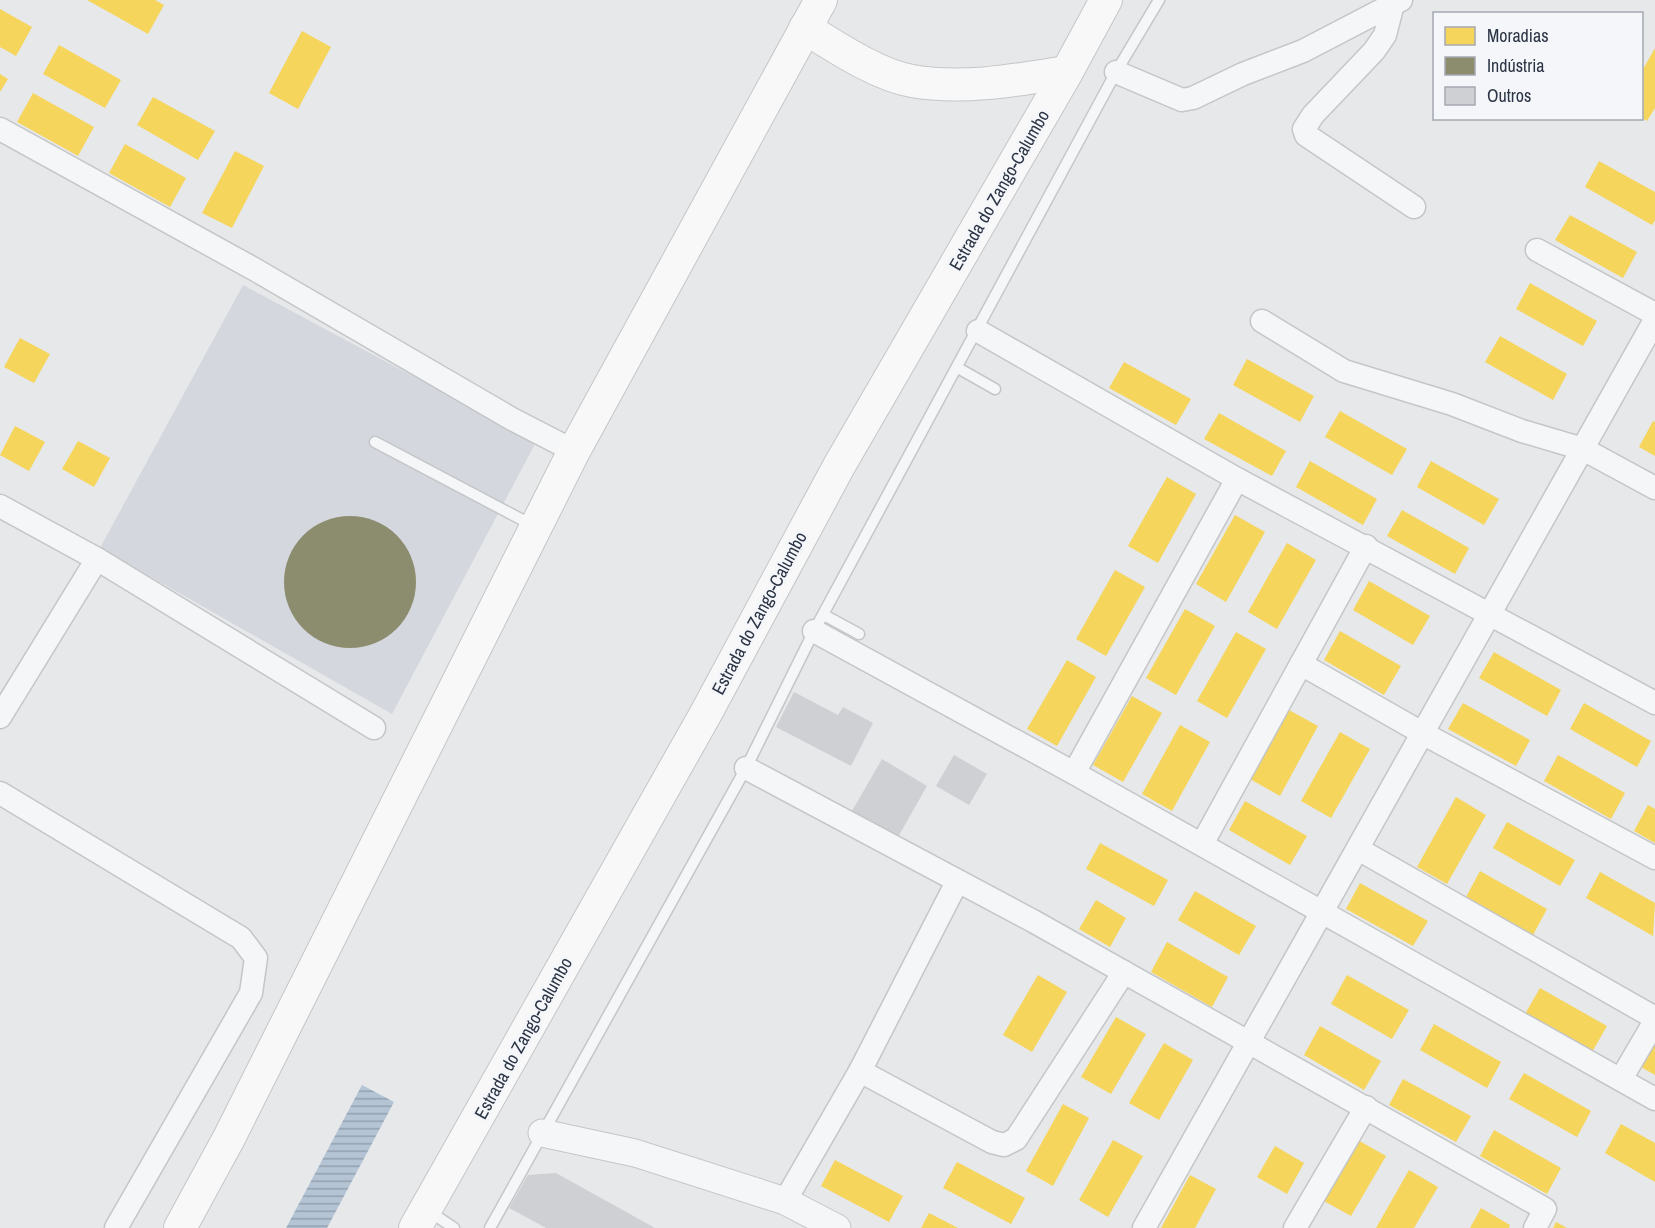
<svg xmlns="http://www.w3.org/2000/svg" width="1655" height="1228" viewBox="0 0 1655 1228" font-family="'Archivo Narrow',sans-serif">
  <defs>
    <pattern id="water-rules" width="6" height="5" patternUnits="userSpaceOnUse" patternTransform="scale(1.5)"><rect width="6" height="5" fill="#b4c4d5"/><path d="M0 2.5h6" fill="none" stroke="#93a0af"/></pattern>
  </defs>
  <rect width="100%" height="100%" fill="#e6e8ea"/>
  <!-- built -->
  <polygon fill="#d4d7dd" points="243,285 536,442 392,714 100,548"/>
  <!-- water -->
  <polygon fill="url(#water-rules)" points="362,1085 394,1102 327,1228 286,1228"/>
  <!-- homes -->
  <g fill="#f6d55c">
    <polygon points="87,0 155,0 164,5 148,34"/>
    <polygon points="0,9 32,27 16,56 0,47"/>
    <polygon points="302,31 331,47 298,109 269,93"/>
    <polygon points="59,45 121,80 105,108 43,74"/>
    <polygon points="1655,48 1655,108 1647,121 1642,118 1642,71"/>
    <polygon points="0,74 8,79 0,92"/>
    <polygon points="33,93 94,127 78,156 17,122"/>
    <polygon points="153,97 215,131 198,160 137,125"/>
    <polygon points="125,144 186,178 170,207 109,173"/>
    <polygon points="235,151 264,166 232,228 202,213"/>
    <polygon points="1599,161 1655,192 1655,220 1652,225 1585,187"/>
    <polygon points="1570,215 1637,252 1623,278 1555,240"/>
    <polygon points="1530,283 1597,321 1583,346 1516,309"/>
    <polygon points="1500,336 1567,374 1553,400 1485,362"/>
    <polygon points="20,338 50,354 34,383 4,367"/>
    <polygon points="1247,359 1314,396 1300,422 1233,385"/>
    <polygon points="1124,362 1191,399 1176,425 1109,388"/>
    <polygon points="1340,411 1407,449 1392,475 1325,437"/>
    <polygon points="1219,413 1286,451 1272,476 1204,439"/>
    <polygon points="1653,421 1655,422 1655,456 1639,447"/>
    <polygon points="15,426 45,442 29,471 0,455"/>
    <polygon points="78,441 110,458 94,487 62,469"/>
    <polygon points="1310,461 1377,499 1363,525 1296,487"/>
    <polygon points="1431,461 1499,499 1484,525 1417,487"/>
    <polygon points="1167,477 1196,494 1158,563 1128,546"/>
    <polygon points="1402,510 1469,548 1455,574 1387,536"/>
    <polygon points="1235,515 1265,532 1226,602 1196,584"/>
    <polygon points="1287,543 1316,560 1277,629 1248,612"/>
    <polygon points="1115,570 1145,587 1106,656 1076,639"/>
    <polygon points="1369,581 1430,616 1413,645 1353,610"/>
    <polygon points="1185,609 1215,626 1176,695 1146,678"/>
    <polygon points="1340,631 1401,666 1384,695 1324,660"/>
    <polygon points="1236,632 1266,649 1227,718 1197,701"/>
    <polygon points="1494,652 1561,690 1547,716 1479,678"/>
    <polygon points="1067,660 1096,677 1057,746 1027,729"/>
    <polygon points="1132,696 1162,713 1123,782 1093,765"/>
    <polygon points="1463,703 1530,740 1516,766 1448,729"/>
    <polygon points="1584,703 1651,741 1637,767 1570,729"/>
    <polygon points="1289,710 1318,726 1280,796 1250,779"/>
    <polygon points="1180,725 1210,742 1172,811 1142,794"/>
    <polygon points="1340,732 1370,749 1331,818 1301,801"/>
    <polygon points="1558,755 1625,793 1611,819 1544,781"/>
    <polygon points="1456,797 1486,815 1447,884 1417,867"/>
    <polygon points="1245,801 1307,836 1290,865 1229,830"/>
    <polygon points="1648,805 1655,809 1655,843 1634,831"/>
    <polygon points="1507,822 1575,860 1560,886 1493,848"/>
    <polygon points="1100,843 1168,880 1154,906 1086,869"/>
    <polygon points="1480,871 1547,909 1533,935 1466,897"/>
    <polygon points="1600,872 1655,903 1653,936 1586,898"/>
    <polygon points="1360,883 1428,921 1413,946 1346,909"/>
    <polygon points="1195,891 1256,926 1239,955 1178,920"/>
    <polygon points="1096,900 1126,918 1110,947 1079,929"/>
    <polygon points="1167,942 1228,977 1212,1007 1151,972"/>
    <polygon points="1038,975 1067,992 1032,1052 1003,1035"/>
    <polygon points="1347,975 1409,1010 1392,1039 1331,1004"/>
    <polygon points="1540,988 1607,1026 1592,1052 1525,1014"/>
    <polygon points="1116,1017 1146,1034 1111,1094 1081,1077"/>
    <polygon points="1434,1024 1501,1062 1487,1088 1420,1050"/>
    <polygon points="1320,1026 1381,1061 1364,1090 1304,1055"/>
    <polygon points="1164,1043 1193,1060 1159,1120 1129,1103"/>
    <polygon points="1655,1043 1655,1075 1641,1067"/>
    <polygon points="1524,1073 1591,1111 1577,1137 1509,1099"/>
    <polygon points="1403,1079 1471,1116 1456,1142 1389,1105"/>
    <polygon points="1063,1104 1089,1118 1053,1186 1026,1171"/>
    <polygon points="1621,1124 1655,1143 1655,1182 1605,1153"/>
    <polygon points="1494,1130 1561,1168 1547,1194 1480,1156"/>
    <polygon points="1356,1139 1386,1156 1351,1216 1322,1200"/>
    <polygon points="1113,1140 1143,1156 1108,1217 1079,1200"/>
    <polygon points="1275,1146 1304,1163 1287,1194 1257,1177"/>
    <polygon points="835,1160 903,1196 889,1222 821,1186"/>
    <polygon points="957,1162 1025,1198 1011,1224 943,1188"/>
    <polygon points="1409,1170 1438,1187 1414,1228 1376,1228"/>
    <polygon points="1190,1175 1216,1189 1195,1228 1161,1228"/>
    <polygon points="1481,1208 1510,1225 1509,1228 1470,1228"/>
    <polygon points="929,1213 958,1228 921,1228"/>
    <polygon points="1556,1222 1567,1228 1553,1228"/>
  </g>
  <!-- industry -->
  <circle fill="#8c8c6e" cx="350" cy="582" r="66"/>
  <!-- building -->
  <g fill="#ced0d3">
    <polygon points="794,692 838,715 843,707 873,723 851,766 776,727"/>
    <polygon points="954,755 987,774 969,805 936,786"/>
    <polygon points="882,759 927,786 898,837 852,811"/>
    <polygon points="556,1173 655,1228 546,1228 509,1208 528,1175"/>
  </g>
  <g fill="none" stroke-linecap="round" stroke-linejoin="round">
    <defs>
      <g id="service">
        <polyline points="958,368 995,389"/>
        <polyline points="375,442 534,526"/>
        <polyline points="824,615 859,634"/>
        <polyline points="427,1210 454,1228"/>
        <polyline points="490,1228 746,768 814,631 1116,72 1159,0"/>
      </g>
      <g id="minor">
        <polyline points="1393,4 1385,35 1374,51 1313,115 1304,129 1306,135 1414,207"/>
        <polyline points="1116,72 1182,100 1193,98 1243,74 1303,51 1401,0"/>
        <polyline points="0,129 254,269 512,419 574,451"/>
        <polyline points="1537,250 1655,314"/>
        <polyline points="1262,321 1344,371 1452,404 1522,431 1583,449 1655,488"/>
        <polyline points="978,331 1237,479 1655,703"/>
        <polyline points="0,506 97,559 374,728"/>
        <polyline points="814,631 1074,773 1655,1099"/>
        <polyline points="1301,664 1424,734 1655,858"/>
        <polyline points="0,717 97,559"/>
        <polyline points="746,768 1033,921 1545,1209 1535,1228"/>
        <polyline points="1074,773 1237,479"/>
        <polyline points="0,793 241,938 256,958 251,993 116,1228"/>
        <polyline points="1202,844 1366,546"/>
        <polyline points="1358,849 1655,1018"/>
        <polyline points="860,1071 992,1142 1004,1145 1016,1139 1124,972"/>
        <polyline points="1621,1079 1655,1021"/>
        <polyline points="785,1201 860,1071 957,882"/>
        <polyline points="1144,1228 1655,320"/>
        <polyline points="1295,1228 1366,1107"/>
      </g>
      <polyline id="tertiary" points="542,1133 635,1153 785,1201 837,1228"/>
      <g id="secondary">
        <path d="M805,28C836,47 877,75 912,81C963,90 1017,80 1067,72"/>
        <polyline points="180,1228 229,1138 574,451 821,0"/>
        <polyline points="415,1228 705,715 839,466 1067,72 1106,0"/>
      </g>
    </defs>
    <!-- service casing -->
    <use href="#service" stroke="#c4c6c8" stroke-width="13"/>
    <!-- minor casing -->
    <use href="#minor" stroke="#c4c6c8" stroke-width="25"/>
    <!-- tertiary casing -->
    <use href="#tertiary" stroke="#c4c6c8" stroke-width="29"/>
    <!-- secondary casing -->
    <use href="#secondary" stroke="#c4c6c8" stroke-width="34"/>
    <!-- service -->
    <use href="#service" stroke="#f5f6f7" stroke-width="10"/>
    <!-- minor -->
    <use href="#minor" stroke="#f5f6f7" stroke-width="22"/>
    <!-- tertiary -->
    <use href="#tertiary" stroke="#f5f6f7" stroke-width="27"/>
    <!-- secondary -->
    <use href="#secondary" stroke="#f8f8f8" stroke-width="32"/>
  </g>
  <g text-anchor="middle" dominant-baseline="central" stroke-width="6" stroke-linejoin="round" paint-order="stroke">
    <!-- street labels -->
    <g font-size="18" fill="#2b3445" stroke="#f4f6f9">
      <text transform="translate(999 190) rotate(-60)">Estrada do Zango-Calumbo</text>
      <text transform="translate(759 613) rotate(-62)">Estrada do Zango-Calumbo</text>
      <text transform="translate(523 1038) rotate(-61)">Estrada do Zango-Calumbo</text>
    </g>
  </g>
  <!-- legend -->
  <rect x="1433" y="12" width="210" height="108" fill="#f4f6f9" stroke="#a4a8b1" stroke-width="1.5"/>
  <rect x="1445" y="27" width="30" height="18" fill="#f6d55c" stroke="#a4a8b1" stroke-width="1.5"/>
  <text x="1487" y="42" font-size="18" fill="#2b3445">Moradias</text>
  <rect x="1445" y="57" width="30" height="18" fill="#8c8c6e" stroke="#a4a8b1" stroke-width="1.5"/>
  <text x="1487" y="72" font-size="18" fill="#2b3445">Indústria</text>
  <rect x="1445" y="87" width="30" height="18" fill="#ced0d3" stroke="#a4a8b1" stroke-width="1.5"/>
  <text x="1487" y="102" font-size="18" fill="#2b3445">Outros</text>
</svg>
